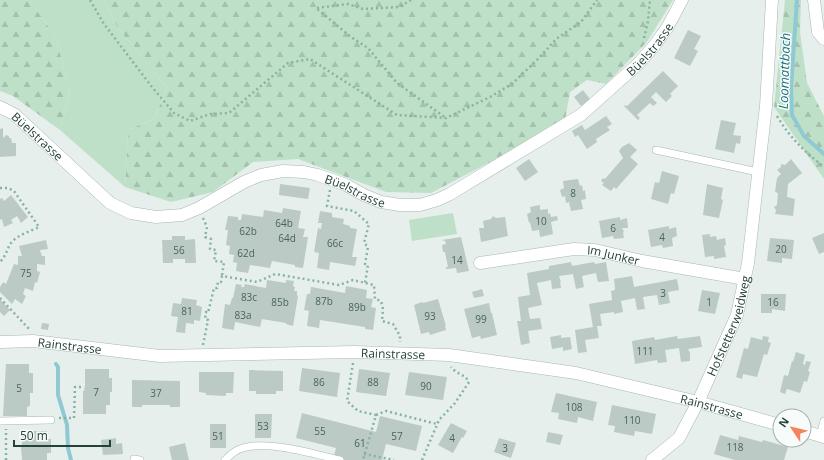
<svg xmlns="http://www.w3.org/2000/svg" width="824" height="460" viewBox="0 0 824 460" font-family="'Open Sans',sans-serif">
  <defs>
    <pattern id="forest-firs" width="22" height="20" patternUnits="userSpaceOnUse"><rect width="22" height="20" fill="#bfe0c8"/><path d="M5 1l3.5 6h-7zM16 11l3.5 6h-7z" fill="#a4c1ad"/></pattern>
  </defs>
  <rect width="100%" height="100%" fill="#e6efeb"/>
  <!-- green -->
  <g fill="#bfe0c8">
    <polygon points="29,0 104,0 118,28 167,88 154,119 128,130 125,187 60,130 70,93 56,37"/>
    <polygon points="453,213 457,234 412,241 409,220"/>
  </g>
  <!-- forest -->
  <g fill="url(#forest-firs)">
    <polygon points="0,0 29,0 56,37 70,93 60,130 13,96 0,91"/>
    <polygon points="104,0 673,0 647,42 606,84 587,80 570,92 565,120 490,162 431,193 386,192 298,159 253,162 213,192 171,202 125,187 128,130 154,119 167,88 118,28"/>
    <polygon points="785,0 801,0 800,32 807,83 824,116 824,179 774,107"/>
  </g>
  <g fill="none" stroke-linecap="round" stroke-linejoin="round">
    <!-- stream -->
    <g stroke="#8ec9d4" stroke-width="4">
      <polyline points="797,0 791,88 792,115 804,136 824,154"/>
      <polyline points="56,364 58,367 58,395 67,425 68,448 71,460"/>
    </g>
  </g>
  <!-- building -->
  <g fill="#bbcac4">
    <polygon points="688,30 701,36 694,49 698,51 690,66 674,58"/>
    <polygon points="663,71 678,86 670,94 672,96 666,102 656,92 651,97 657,103 653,106 650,103 637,115 640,118 638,120 624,106 625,105 627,106"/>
    <polygon points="583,90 590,99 581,106 574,97"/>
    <polygon points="606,116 612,124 607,127 610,130 596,139 597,142 587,149 578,135 575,137 572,131 582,125 585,130"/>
    <polygon points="721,120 736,123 733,135 741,136 740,144 736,143 734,153 715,149"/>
    <polygon points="3,128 3,138 6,135 9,136 9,138 11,138 12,143 16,143 16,156 0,157 0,129"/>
    <polygon points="629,143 637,150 630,157 638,164 616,189 614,187 611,191 602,185 604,183 601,181 603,178 605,179 623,158 619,151 622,147"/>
    <polygon points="529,159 538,172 525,181 516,168"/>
    <polygon points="791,159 802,173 788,184 787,197 795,199 793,216 775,214 776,210 774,207 777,205 778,193 775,192 777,178 781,174 777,170 781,167 781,164 785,165"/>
    <polygon points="662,171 679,176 674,194 671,193 668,204 651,199 655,182 659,183"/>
    <polygon points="578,179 580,186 582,185 583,191 585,190 586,199 581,200 583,209 571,211 569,202 566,203 565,196 562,197 560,190 564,188 563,181"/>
    <polygon points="280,184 310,188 308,199 279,195"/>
    <polygon points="707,184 723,188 721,199 723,200 719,218 703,215"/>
    <polygon points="11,195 28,217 21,223 17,216 11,220 13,223 4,227 2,219 0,220 0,199 2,198 4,201"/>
    <polygon points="540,205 540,210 548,209 548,214 550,213 551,217 557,216 558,220 551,222 553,234 540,237 539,230 532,231 530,222 529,223 527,214 531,212 530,207"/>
    <polygon points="283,208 301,211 298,228 305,229 303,237 308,237 303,268 295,267 295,265 272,261 270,268 250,265 248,273 236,271 237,263 233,262 234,255 229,254 230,246 226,245 228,230 225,230 228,216 238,217 238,220 241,220 242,214 263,217 264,210 282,213"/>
    <polygon points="320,211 332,213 332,217 344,219 343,224 350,226 350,228 357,229 352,257 357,257 355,266 330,262 329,270 317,268 319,253 314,252 318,228 321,229 322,223 318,223"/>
    <polygon points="493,216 496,218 505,217 508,236 481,242 479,228 484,228 483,221 491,219"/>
    <polygon points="620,217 620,220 627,218 628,228 622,228 624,232 623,233 624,238 614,239 613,236 602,238 599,221"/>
    <polygon points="669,226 669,229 676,227 677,236 672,238 673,246 663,248 662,245 651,247 648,230"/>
    <polygon points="824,233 824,252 819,254 812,238"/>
    <polygon points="710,234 710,237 716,236 717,240 725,238 726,245 724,246 726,257 714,259 714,256 705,257 702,235"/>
    <polygon points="172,236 185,236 185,240 195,239 196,263 185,263 185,259 173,259 173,263 163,263 162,240 172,240"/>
    <polygon points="461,237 469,271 457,273 456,268 446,269 446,267 448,267 445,252 443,252 442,245 446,244 445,241 442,240"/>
    <polygon points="770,238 794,240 792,259 782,258 782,263 767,261"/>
    <polygon points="46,240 48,249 40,250 42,256 45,256 45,265 37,264 37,271 40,272 37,283 35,282 33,291 25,288 23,294 26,296 22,304 15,299 12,304 0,292 0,287 3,282 6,284 14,264 18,265 18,256 22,256 19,246"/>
    <polygon points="571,262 572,266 594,262 595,264 606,262 609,281 598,282 596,273 582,276 584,287 576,289 573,274 559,276 561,282 560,282 561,288 552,289 551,280 537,283 542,305 528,308 530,319 540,318 542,329 528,331 530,343 521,345 517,321 521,321 518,297 530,295 527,273 549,269 549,266"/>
    <polygon points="632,276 634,287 677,279 679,290 668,292 670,303 659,305 657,295 643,297 645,309 637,310 635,298 621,301 623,312 614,314 614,312 600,314 602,326 597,326 599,338 585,340 587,352 578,353 575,330 593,327 589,304 612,300 611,291 615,290 615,288 614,279"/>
    <polygon points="267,280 286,283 286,280 294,281 293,286 295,287 294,291 297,291 297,295 298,296 293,326 286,324 286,323 262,319 260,327 235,322 234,330 222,328 225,304 230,305 232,298 233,298 236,284 242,285 241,287 244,287 245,284 266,288"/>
    <polygon points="346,286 367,290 366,298 373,299 371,307 376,308 373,330 365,329 365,327 320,320 319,328 307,326 309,311 304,310 307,294 310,294 311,287 345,293"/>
    <polygon points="482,289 484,296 474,298 472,292"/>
    <polygon points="702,290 720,293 715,314 698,311"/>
    <polygon points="761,294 786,294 785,311 772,309 772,313 761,313"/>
    <polygon points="182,298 197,300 196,305 202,307 200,321 194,320 194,324 186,323 185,333 176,332 178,317 171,316 173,303 181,304"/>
    <polygon points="0,299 10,310 4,316 0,312"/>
    <polygon points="438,299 446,326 445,326 446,330 430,335 429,332 421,334 414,305 422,302 423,303"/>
    <polygon points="489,303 491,313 492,313 497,335 481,339 480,336 472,338 464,309"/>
    <polygon points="42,323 49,324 48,330 41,329"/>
    <polygon points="561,335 561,338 570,337 572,349 563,351 563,347 552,349 550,337"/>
    <polygon points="677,336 678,339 700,336 702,347 688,349 690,353 690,361 681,362 679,348 665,350 667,362 658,363 657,360 635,364 632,341 654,337 655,340"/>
    <polygon points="763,336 769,337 768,342 771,343 767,355 764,354 757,377 743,374 742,379 736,377 744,348 748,349 751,337 762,340"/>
    <polygon points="796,352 805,355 803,364 805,365 806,361 811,362 808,371 810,372 807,382 804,381 800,393 787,389 785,394 780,392 784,375 788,376 792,361 793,362"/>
    <polygon points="6,364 29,364 29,373 33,373 33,393 30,393 30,406 27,407 27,416 3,416"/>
    <polygon points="302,368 340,373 337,397 299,391"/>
    <polygon points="85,369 109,369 109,378 112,378 112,392 110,392 110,405 106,405 106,414 83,414 83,391 84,391 85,385"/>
    <polygon points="359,369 390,373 386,396 356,392"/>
    <polygon points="249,370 283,371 283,391 276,391 276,394 256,394 256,391 249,391"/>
    <polygon points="199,372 234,372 233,393 226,393 226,396 206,395 206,393 199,392"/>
    <polygon points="409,372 447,377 443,400 405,395"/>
    <polygon points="132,380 180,381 180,407 170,407 170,405 142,405 142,407 132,407"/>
    <polygon points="556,393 597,402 593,421 578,417 577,423 558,419 559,413 551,412"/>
    <polygon points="612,405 656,414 652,434 635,431 634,436 614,432 615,426 608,425"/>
    <polygon points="302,413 376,432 380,416 422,426 416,451 386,444 382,460 333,460 336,448 296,438"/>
    <polygon points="255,414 272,414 271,438 255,438"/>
    <polygon points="451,423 467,431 463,438 462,437 453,453 438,445"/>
    <rect x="210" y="424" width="16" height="24"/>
    <polygon points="22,431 47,431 47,439 51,439 51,453 47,453 47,460 22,460 21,447 22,447"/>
    <polygon points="548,432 563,435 560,445 546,442"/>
    <polygon points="720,435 738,440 739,436 762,442 763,440 788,447 784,460 735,460 714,454"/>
    <polygon points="116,438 116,444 122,443 123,454 103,455 101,440"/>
    <polygon points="499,438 516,443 511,458 494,452"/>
    <polygon points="185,443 189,460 172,460 169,447"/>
  </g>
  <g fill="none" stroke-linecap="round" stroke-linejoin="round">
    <defs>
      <g id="lane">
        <polyline points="656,150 758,172"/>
        <polyline points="0,421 51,420"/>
        <polyline points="820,436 824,421"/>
        <polyline points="134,459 140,460"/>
        <path d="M225,460C229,456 234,451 240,449C266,439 314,454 340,460"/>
      </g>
      <g id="street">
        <polyline points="814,0 818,32 824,39"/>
        <path id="s1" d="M0,107L14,114L110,203L131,213L156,217L182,215L199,208L244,182L261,175L283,171L304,172L318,175L346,185L364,195L381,202L400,205H420L437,200L450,194L581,115L638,64L654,46L667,28L682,0"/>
        <path id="s2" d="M480,263L574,249L595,250L642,261L745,279"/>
        <path id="s3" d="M0,342L33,341L160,356L354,352L449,355L576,373L698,402L780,425"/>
        <polyline points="804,431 824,437"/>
        <path id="s4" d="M652,460L679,438L698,402L737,315L748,263L766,106L772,0"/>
      </g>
    </defs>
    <!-- lane casing -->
    <use href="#lane" stroke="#a8b8b2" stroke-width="8"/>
    <!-- street casing -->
    <use href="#street" stroke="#a8b8b2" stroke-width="13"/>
    <!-- path -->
    <g stroke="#86b3a5" stroke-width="2.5" stroke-dasharray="2 3" stroke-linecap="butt">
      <polyline points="90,0 104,24 152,87 174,113 190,121 210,114 229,113 288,63 310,59 397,115 446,118 490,97 512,84 539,58 556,39 581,22 597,0"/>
      <polyline points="411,0 399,7 363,9 348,4 316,8 351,37 368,48 397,83 446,118"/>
      <polyline points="644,38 648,21 650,0"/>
      <path d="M777,116C790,138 804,151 824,167"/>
      <path d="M0,188H8L14,191L39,227C31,231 17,235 11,243C7,249 6,256 0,262"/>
      <polyline points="330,190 327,206 354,211 369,224 364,243 368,247 365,264 368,265 365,283"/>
      <polyline points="203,218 207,227 205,237 211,239 210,249 216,250 214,261 224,262 222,276"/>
      <polyline points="0,298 30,330"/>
      <polyline points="203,345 208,320 205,319 206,312 208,313 214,288 217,288 218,282 221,282 222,276 257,282 275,274 339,285 353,280 374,285 375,299 381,301 383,309 382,321 393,324 400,336 400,342"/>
      <polyline points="353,363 347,401 358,411 376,415 363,460"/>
      <polyline points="376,415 386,411 437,424"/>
      <polyline points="59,418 74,418 75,387 81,387"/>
      <polyline points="364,454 394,460"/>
      <polyline points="6,460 6,429"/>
      <path d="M422,460L439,420L455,403L469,382C465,374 456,374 451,367"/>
    </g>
    <!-- lane -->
    <use href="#lane" stroke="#fff" stroke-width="7"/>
    <!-- street -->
    <use href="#street" stroke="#fff" stroke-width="12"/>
  </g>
  <g text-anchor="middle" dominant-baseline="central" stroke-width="3" stroke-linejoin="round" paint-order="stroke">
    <!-- number labels -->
    <g font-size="10" fill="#4a645c">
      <text x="573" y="193">8</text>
      <text x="541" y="221">10</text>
      <text x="284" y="223">64b</text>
      <text x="613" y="228">6</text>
      <text x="248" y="231">62b</text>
      <text x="662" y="237">4</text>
      <text x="287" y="238">64d</text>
      <text x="335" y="243">66c</text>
      <text x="781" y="249">20</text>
      <text x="179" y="250">56</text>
      <text x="246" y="253">62d</text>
      <text x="457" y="260">14</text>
      <text x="26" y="273">75</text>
      <text x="663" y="293">3</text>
      <text x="249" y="297">83c</text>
      <text x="324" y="301">87b</text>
      <text x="280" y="302">85b</text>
      <text x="709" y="302">1</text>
      <text x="773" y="302">16</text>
      <text x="357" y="307">89b</text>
      <text x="187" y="311">81</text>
      <text x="243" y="315">83a</text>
      <text x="430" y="316">93</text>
      <text x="481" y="319">99</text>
      <text x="645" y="351">111</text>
      <text x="319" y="382">86</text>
      <text x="373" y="382">88</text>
      <text x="426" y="386">90</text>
      <text x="19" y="388">5</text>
      <text x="96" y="392">7</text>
      <text x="156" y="393">37</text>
      <text x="574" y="407">108</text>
      <text x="632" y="420">110</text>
      <text x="263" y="426">53</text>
      <text x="320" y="431">55</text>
      <text x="218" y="436">51</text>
      <text x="397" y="436">57</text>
      <text x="452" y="438">4</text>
      <text x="360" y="443">61</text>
      <text x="735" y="447">118</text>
      <text x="505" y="448">3</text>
    </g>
    <!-- street labels -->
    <g font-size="12" fill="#24423a" stroke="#f7fbf9">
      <text stroke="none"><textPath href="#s1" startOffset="756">Büelstrasse</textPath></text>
      <text stroke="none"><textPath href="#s1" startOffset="48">Büelstrasse</textPath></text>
      <text stroke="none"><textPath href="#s1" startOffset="408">Büelstrasse</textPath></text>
      <text stroke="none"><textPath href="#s2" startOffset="135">Im Junker</textPath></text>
      <text stroke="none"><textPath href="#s4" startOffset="158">Hofstetterweidweg</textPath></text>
      <text stroke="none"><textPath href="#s3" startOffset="70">Rainstrasse</textPath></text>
      <text stroke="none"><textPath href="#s3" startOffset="394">Rainstrasse</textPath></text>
      <text stroke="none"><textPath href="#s3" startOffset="718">Rainstrasse</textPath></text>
    </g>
    <!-- water labels -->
    <g font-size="13" font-style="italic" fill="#1c6f80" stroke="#f7fbf9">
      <text transform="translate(784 71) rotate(-88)">Loomattbach</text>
    </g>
  </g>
  <!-- north arrow -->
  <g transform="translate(792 428) rotate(305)"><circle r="19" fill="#f7fbf9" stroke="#a3b1ad"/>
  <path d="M0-3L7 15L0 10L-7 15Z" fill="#f4845f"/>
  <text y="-6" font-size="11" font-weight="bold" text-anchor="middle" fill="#24423a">N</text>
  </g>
  <!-- scale -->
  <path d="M14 440v6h96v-6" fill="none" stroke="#24423a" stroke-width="2"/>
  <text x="20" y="440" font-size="12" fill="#24423a" stroke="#f7fbf9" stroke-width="3" paint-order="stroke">50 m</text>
</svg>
